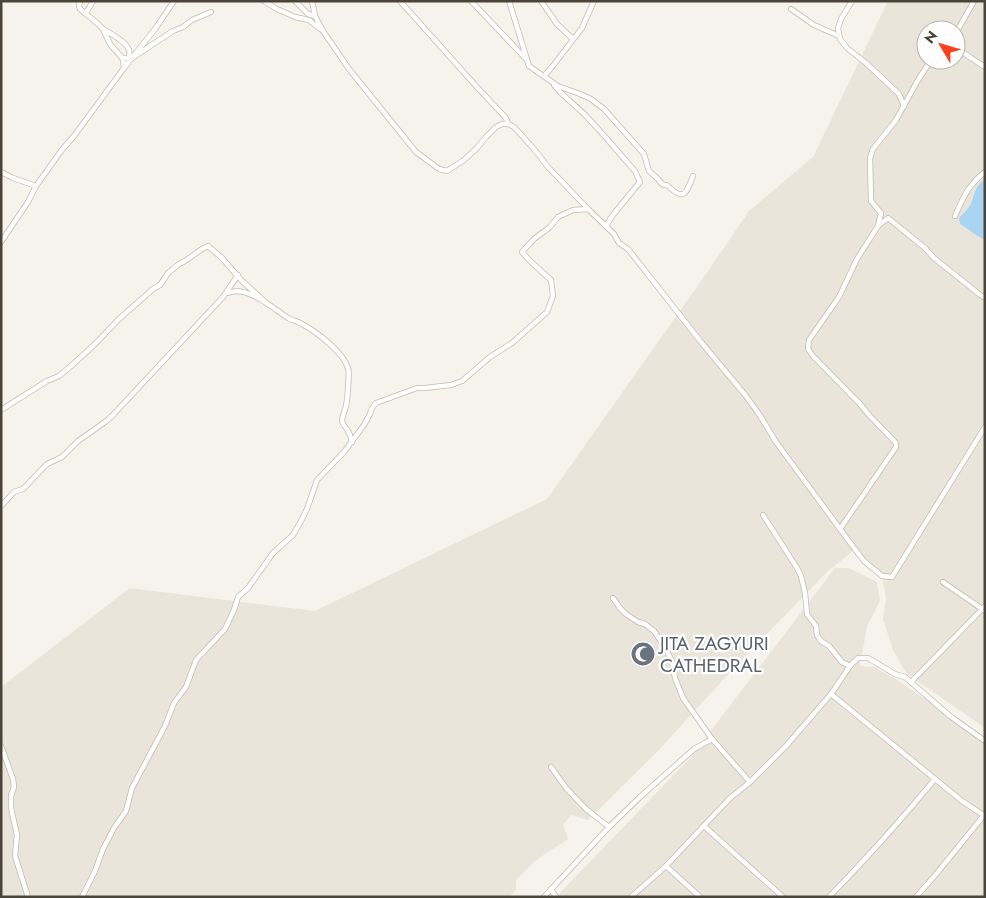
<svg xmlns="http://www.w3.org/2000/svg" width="986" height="898" viewBox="0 0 986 898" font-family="Jost,sans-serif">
  <rect width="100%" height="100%" fill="#f6f3ec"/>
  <!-- residential -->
  <g fill="#eae5da" fill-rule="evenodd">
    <path d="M888,1H985V728L906,673L893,650L883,619L886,599L882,574L854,550L827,572L732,670L656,753L588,820L571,815L563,825L568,839L536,860L516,880V890L509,897H1V687L130,588L315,611L547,499L706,274L749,211L813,157ZM926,30H956V60H926Z"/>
    <polygon points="835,568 849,568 877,582 880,601 867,626 860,666 875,667 894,678 985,739 985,897 556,897 690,758"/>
  </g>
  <!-- water -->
  <path fill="#a9d4f2" d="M985,179V240C976,236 969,229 960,224L959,218C964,213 970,207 972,201C976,190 975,187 985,179Z"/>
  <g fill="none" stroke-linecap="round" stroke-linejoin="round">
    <defs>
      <g id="minor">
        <polyline points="80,1 79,6 80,9 97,23 103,29 110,44 123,59 124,68"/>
        <polyline points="264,1 277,9 295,17 309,20 320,29"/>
        <polyline points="295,1 308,14 315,16"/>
        <polyline points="312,1 315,16 323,31 349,69 416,152 439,169 447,171 464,160 477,148 485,138 496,127 502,124 508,124 514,127 534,149 548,167 588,209"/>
        <polyline points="400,1 476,86 506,118 508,124"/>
        <polyline points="471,1 527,60"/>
        <path d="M509,1L529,66L558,86L580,94L591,99L604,109L644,154L649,171L658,179L660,182L664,185H667C684,202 686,194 693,176"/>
        <polyline points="541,1 557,24 573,39"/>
        <polyline points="852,1 841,19 838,28 840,39 847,48 866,63 899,94 904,106"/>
        <polyline points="791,9 814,25 839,36"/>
        <polyline points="86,13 93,1"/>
        <path d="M103,29C111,34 126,41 129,50C130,51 129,58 129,58"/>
        <polyline points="956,33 974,1"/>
        <polyline points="956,48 985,67"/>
        <polyline points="122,58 132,58 173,31 183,27 192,20 211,12"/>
        <polyline points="544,76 552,67 582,28 594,1"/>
        <path d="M554,85C562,96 578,107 588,118C604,135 619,153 635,171L640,182L612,216L606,226"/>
        <polyline points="1,172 13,178 36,186"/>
        <path d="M955,216C963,198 968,185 985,172"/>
        <polyline points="879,225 888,218 925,248 934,258 979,294 985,298"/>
        <polyline points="1,242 28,202 36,186 61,151 74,136 124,68 155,29 174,1"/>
        <path d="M228,293C247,285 273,308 288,318C293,321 298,321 302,324C317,332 343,352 348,368C350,373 347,401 346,406C345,411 342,416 342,421C343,425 346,427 348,431C350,434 351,438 352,442"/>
        <polyline points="1,410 47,381 59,376 71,366 94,345 119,319 153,289 160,285 168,273 179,264 185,261 202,249 208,246 222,258 241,280 263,300"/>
        <polyline points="1,506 14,492 23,489 27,485 42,469 47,464 62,457 78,441 105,422 112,416 223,297 238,275"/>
        <polyline points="763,515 797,568 801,576 805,593 807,614 816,626 817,635 821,641 829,646 842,662 850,666"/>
        <polyline points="840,529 896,447 896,443 869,415 860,404 813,356 808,349 809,340 839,297 857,259 878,226 881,213 871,201 870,158 873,149 896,120 918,80 931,60"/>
        <polyline points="943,582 985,611"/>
        <polyline points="613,598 620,608 626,614 638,622 645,624 654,631 665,647 672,661 675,678 683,698 712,739 750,782"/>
        <polyline points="911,682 985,606"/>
        <polyline points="831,694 935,779 962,801 985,816"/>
        <polyline points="1,746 13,779 14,787 11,796 11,808 17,835 15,856 28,897"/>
        <polyline points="551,767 566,788 586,809 609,827"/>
        <polyline points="704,826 783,897"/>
        <polyline points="666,866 700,897"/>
        <polyline points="551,889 556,897"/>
        <polyline points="82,897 95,871 103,849 114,828 126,811 132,788 165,726 174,703 186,687 196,660 225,629 234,610 238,597 248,588 273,553 293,535 300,523 307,509 317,480 344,452 364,425 370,414 372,408 376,403 417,388 425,388 451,385 462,381 490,357 512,343 547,312 553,296 551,280 530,261 522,252 534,239 550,227 558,217 573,210 588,209 614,234 619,243 628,249 701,342 746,396 759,414 776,442 854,548 864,561 882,576 892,577 985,427"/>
        <polyline points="544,897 609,827 640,797 694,749 712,739"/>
        <polyline points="631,897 666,866 729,799 750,782 786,746 831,694 850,666 858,658 868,658 895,674 905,677 950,716 985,741"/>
        <path d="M829,897C866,859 901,820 935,779"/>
        <polyline points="916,897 937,873 985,814"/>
      </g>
    </defs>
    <!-- minor casing -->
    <use href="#minor" stroke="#c2bbae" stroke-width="6"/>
    <!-- minor -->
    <use href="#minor" stroke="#fff" stroke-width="4.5"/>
  </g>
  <!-- icons -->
  <defs>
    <symbol id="mosque-disc" viewBox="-11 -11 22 22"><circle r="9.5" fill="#6b7280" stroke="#fff"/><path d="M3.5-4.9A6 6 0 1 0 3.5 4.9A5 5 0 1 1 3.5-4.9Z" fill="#fff"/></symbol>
  </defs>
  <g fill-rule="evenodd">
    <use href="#mosque-disc" x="629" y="640" width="28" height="28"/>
  </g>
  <g text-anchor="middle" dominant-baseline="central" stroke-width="4.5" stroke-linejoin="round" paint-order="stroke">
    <!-- worship labels -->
    <g font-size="19" fill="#5b616d" stroke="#fff" text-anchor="start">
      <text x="660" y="643">JITA ZAGYURI<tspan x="660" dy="22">CATHEDRAL</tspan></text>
    </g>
  </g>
  <!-- border -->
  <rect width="986" height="898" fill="none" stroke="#4b4439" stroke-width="5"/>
  <!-- north arrow -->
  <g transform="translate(941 45) rotate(308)"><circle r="24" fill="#ffffff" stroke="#b7b4b0"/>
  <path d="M0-4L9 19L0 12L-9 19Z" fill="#fc3f1d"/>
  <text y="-8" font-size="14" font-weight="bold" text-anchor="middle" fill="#4b4439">N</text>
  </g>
</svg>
